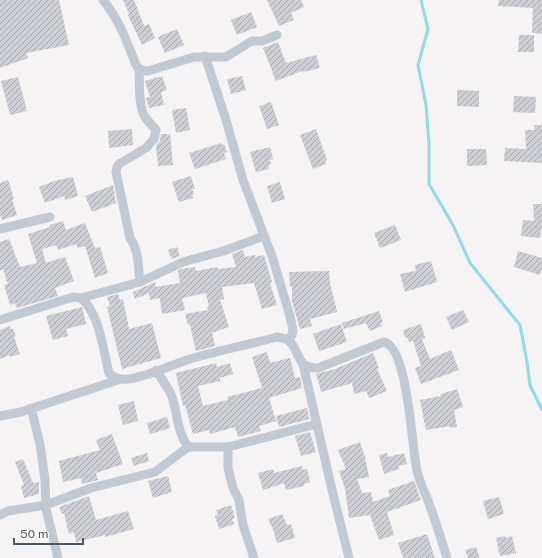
<svg xmlns="http://www.w3.org/2000/svg" width="542" height="558" viewBox="0 0 542 558" font-family="'Public Sans',sans-serif">
  <defs>
    <pattern id="building-hatch" width="6" height="6" patternUnits="userSpaceOnUse"><rect width="6" height="6" fill="#cdcfd5"/><path d="M-1 1l2-2M0 6l6-6M5 7l2-2" fill="none" stroke="#a8abb0"/></pattern>
  </defs>
  <rect width="100%" height="100%" fill="#f5f3f3"/>
  <g fill="none" stroke-linecap="round" stroke-linejoin="round">
    <!-- stream -->
    <polyline stroke="#90daee" stroke-width="3" points="421,0 428,29 418,65 426,105 429,144 429,184 453,225 470,263 520,325 527,362 530,385 542,410"/>
  </g>
  <!-- building -->
  <g fill="url(#building-hatch)">
    <polygon points="0,0 59,0 69,45 26,53 28,58 0,68"/>
    <polygon points="123,0 134,0 144,26 149,24 155,38 142,45 128,15 129,14"/>
    <polygon points="267,0 301,0 304,7 291,13 294,20 279,26"/>
    <polygon points="499,0 542,0 542,34 532,33 533,8 498,6"/>
    <polygon points="251,12 257,27 237,35 231,20"/>
    <polygon points="177,29 184,45 165,53 158,37"/>
    <polygon points="519,35 534,35 534,52 518,52"/>
    <polygon points="278,42 286,63 316,55 320,68 303,72 302,71 276,81 263,48"/>
    <polygon points="162,76 167,90 161,92 164,105 149,108 146,98 150,97 145,81"/>
    <polygon points="242,76 246,90 231,94 227,79"/>
    <polygon points="18,77 27,111 10,115 1,81"/>
    <polygon points="457,90 479,91 479,107 457,106"/>
    <polygon points="514,96 536,97 535,113 513,112"/>
    <polygon points="271,102 279,125 267,129 259,106"/>
    <polygon points="186,108 190,130 176,133 172,110"/>
    <polygon points="534,125 542,125 542,163 504,161 505,148 526,149 525,130 534,130"/>
    <polygon points="132,129 133,145 109,148 108,131"/>
    <polygon points="316,129 327,160 325,161 326,164 313,169 300,135"/>
    <polygon points="161,134 170,134 173,165 158,166 156,146 160,141"/>
    <polygon points="221,143 222,145 224,144 227,152 224,153 226,159 195,169 189,153"/>
    <polygon points="270,147 273,159 270,160 271,164 268,165 269,169 256,172 250,152"/>
    <polygon points="467,149 486,149 487,165 467,166"/>
    <polygon points="191,176 195,189 192,189 194,194 192,195 193,198 179,202 172,182"/>
    <polygon points="73,177 78,196 65,200 64,196 45,203 39,187 54,181"/>
    <polygon points="8,180 14,199 12,200 17,215 2,220 0,214 0,183"/>
    <polygon points="280,182 285,199 272,203 267,186"/>
    <polygon points="113,185 116,203 92,212 85,196"/>
    <polygon points="533,204 542,204 542,225 540,238 521,236 523,220 534,221"/>
    <polygon points="63,221 66,230 85,223 95,248 100,247 108,273 95,278 85,246 78,248 76,244 58,250 56,245 42,249 46,263 65,257 74,281 55,288 58,296 17,308 15,303 10,305 4,285 8,284 3,269 0,270 0,242 9,239 20,267 37,263 28,234 50,227 50,225"/>
    <polygon points="395,225 401,240 380,248 374,233"/>
    <polygon points="177,247 180,256 172,259 168,250"/>
    <polygon points="243,250 245,257 255,255 255,257 264,255 272,282 270,283 277,305 262,309 254,283 222,287 224,299 220,300 229,327 212,333 215,346 196,351 190,325 188,325 185,314 208,310 207,307 209,307 206,293 182,298 185,310 162,314 160,298 150,300 149,293 135,299 133,292 155,282 156,287 180,283 178,271 181,269 195,267 196,271 217,267 218,269 236,267 232,254"/>
    <polygon points="518,251 542,258 542,268 540,275 514,267"/>
    <polygon points="431,261 437,282 405,292 400,274 416,271 415,265"/>
    <polygon points="329,271 330,283 337,312 310,319 312,326 300,329 292,301 292,286 290,286 289,272"/>
    <polygon points="118,294 120,300 123,299 129,329 152,323 161,358 122,369 107,307 110,306 107,297"/>
    <polygon points="82,307 86,324 66,329 68,336 53,340 46,316"/>
    <polygon points="463,310 469,322 452,330 446,317"/>
    <polygon points="379,311 383,322 380,323 382,326 370,331 366,323 344,329 342,323"/>
    <polygon points="341,324 347,342 319,351 313,334"/>
    <polygon points="421,324 425,338 422,339 430,359 451,350 459,370 421,384 415,368 421,366 413,341 409,342 407,337 405,338 403,330"/>
    <polygon points="10,326 11,329 13,329 16,336 14,337 20,354 10,357 9,355 0,359 0,330"/>
    <polygon points="267,352 270,363 290,358 295,378 300,377 302,388 269,398 276,421 259,426 261,431 238,437 235,427 210,434 209,430 193,434 185,405 183,406 176,373 216,363 217,367 230,363 233,374 220,378 220,381 198,386 203,406 228,400 227,397 262,388 252,357"/>
    <polygon points="373,353 379,368 377,369 387,391 369,398 366,391 354,394 352,383 321,392 316,374 335,369"/>
    <polygon points="457,389 463,407 454,410 457,427 450,428 450,426 426,430 420,400 441,396 441,394"/>
    <polygon points="134,401 138,421 123,425 118,405"/>
    <polygon points="307,408 309,419 279,427 276,416"/>
    <polygon points="167,417 170,428 150,434 147,423"/>
    <polygon points="310,432 316,452 301,456 295,436"/>
    <polygon points="112,434 123,464 96,473 98,480 82,484 81,478 63,482 59,461 100,450 96,440"/>
    <polygon points="360,442 365,457 369,477 357,479 362,493 371,492 373,502 390,496 388,490 414,481 421,500 387,512 394,535 379,540 370,515 349,518 345,489 339,471 346,469 338,450"/>
    <polygon points="147,453 149,461 134,466 131,458"/>
    <polygon points="387,453 388,457 404,453 407,464 398,466 399,469 384,474 379,455"/>
    <polygon points="23,459 33,483 39,482 39,494 24,498 21,486 24,485 15,462"/>
    <polygon points="302,466 303,470 307,469 310,482 304,484 304,486 286,490 284,483 263,490 258,473 273,469 274,473"/>
    <polygon points="168,476 172,492 153,498 148,481"/>
    <polygon points="89,496 96,520 128,511 134,529 105,537 105,535 76,542 74,532 69,534 64,513 62,514 59,507"/>
    <polygon points="499,497 504,514 488,519 483,501"/>
    <polygon points="231,505 235,518 232,519 234,524 219,529 215,516 218,515 216,510"/>
    <polygon points="282,514 287,525 291,524 295,538 277,543 272,526 271,526 268,519"/>
    <polygon points="427,534 435,558 403,558 398,543"/>
    <polygon points="505,536 506,538 512,536 516,553 500,556 496,538"/>
    <polygon points="476,547 480,558 468,558 465,550"/>
  </g>
  <g fill="none" stroke-linecap="round" stroke-linejoin="round">
    <!-- minor -->
    <g stroke="#c1cad2" stroke-width="9">
      <path d="M103,0C119,19 127,42 136,65C139,70 143,71 148,71L194,57H226L252,41H262L277,35"/>
      <polyline points="205,56 226,120 243,180 272,256 290,316 293,330 292,335 288,339"/>
      <path d="M139,69C140,83 138,100 143,113C145,119 152,125 156,130L154,139L146,148L119,164L117,167L116,172L130,238C139,250 138,267 140,282"/>
      <polyline points="0,229 50,217"/>
      <polyline points="81,298 140,282 183,262 223,251 264,236"/>
      <path d="M0,320L73,297L81,298C100,314 103,350 109,373C114,378 121,380 129,379C148,376 169,366 187,360C217,351 247,345 277,337C304,339 290,369 318,368L384,342C408,346 412,450 417,471C420,484 427,496 431,509C437,525 442,542 447,558"/>
      <polyline points="303,364 333,494 349,558"/>
      <path d="M156,370C161,379 169,388 172,397C178,414 177,432 188,447"/>
      <polyline points="31,408 40,444 45,480 46,509 58,558"/>
      <polyline points="0,416 21,412 121,379"/>
      <polyline points="228,447 228,468 233,488 239,500 243,525 254,558"/>
      <polyline points="0,515 8,511 46,505 91,488 155,472 188,447 228,447 317,424"/>
    </g>
  </g>
  <!-- scale -->
  <path d="M14 538v6h69v-6" fill="none" stroke="#4a5661" stroke-width="2"/>
  <text x="20" y="538" font-size="12" fill="#4a5661" stroke="#ffffff" stroke-width="3" paint-order="stroke">50 m</text>
</svg>
